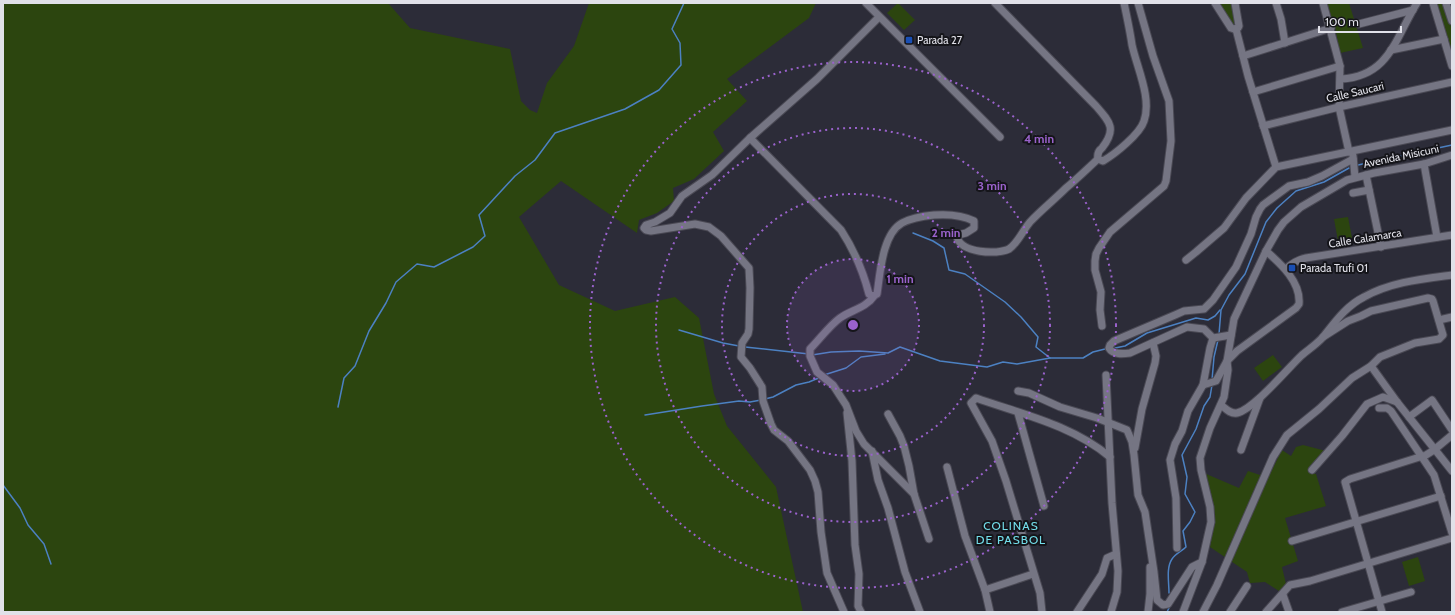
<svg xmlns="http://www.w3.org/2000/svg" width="1455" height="615" viewBox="0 0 1455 615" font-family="Cabin,sans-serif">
  <rect width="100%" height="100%" fill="#2c2c38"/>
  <!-- green -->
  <g fill="#2c450f">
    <polygon points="3,3 388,3 410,28 510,49 521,101 530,110 537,113 547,83 574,46 589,3 816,3 809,18 727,79 747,101 713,132 724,151 694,179 673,188 674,201 657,213 639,220 637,233 561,181 519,217 559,285 615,311 675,297 699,318 714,394 727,426 776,487 803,612 3,612"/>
    <polygon points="898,3 915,20 904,30 887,13"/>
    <polygon points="1219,3 1233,3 1237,25 1233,26"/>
    <polygon points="1327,3 1349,3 1363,48 1340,53 1335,27"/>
    <polygon points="1436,3 1444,3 1452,30 1452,56"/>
    <polygon points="1348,217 1352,238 1338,241 1334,219"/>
    <polygon points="1273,355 1282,367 1263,381 1254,368"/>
    <polygon points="1303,445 1326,451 1308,471 1316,474 1326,506 1285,518 1298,561 1282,567 1286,584 1279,591 1265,582 1250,583 1247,572 1210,547 1214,525 1214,507 1204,473 1239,488 1248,471 1260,475 1265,466 1272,470 1282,450 1291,456 1296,447"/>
    <polygon points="1418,557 1425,581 1409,586 1402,562"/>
  </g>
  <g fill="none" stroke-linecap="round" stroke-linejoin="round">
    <!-- stream -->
    <g stroke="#4c81c2" stroke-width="1.5">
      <polyline points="1358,165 1452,145"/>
      <polyline points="913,233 933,241 944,248 949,270 965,274 1005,302 1021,317 1038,337 1036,347 1050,358"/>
      <polyline points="679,330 723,343 739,346"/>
      <polyline points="1219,334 1221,310 1229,295 1245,274 1266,222 1277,208 1296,191 1324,182 1349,168"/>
      <polyline points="745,347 809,354"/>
      <polyline points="1115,348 1125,346 1147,333 1196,318 1208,320 1215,316 1220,310"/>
      <polyline points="812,355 831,352 859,351 888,353 900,347 940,361 987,367 1003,362 1017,364 1050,358 1083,358 1093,352 1105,349"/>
      <polyline points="824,375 846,368 861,357 885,354"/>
      <polyline points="1212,380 1214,357 1218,340"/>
      <polyline points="765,399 773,397 796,385 809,382 821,377"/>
      <polyline points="338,407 344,378 355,366 369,331 386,303 396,282 417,264 434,267 473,247 485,236 479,215 515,176 535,160 555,133 625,109 659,90 681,65 680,43 672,29 684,3"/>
      <polyline points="645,415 702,406 739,401 750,402 761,400"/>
      <polyline points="3,485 20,508 28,525 44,544 51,564"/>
      <path d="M1169,593C1169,582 1166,568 1172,559C1175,554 1182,551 1186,547L1183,531L1190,522L1195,512L1185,494L1187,477L1182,455L1196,429L1204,406L1210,397L1212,385"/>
      <polyline points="1167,612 1169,608"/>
    </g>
    <defs>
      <g id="minor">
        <polyline points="866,3 1000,137"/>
        <path d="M995,3L1096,106C1110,122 1117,129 1102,148C1098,151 1097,154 1098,159L1103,161C1115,154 1140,134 1144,121C1152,98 1137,68 1132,45C1130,31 1127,17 1124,3"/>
        <polyline points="1215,3 1231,28 1234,29 1238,28 1239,26 1235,3"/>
        <polyline points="1276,3 1281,19 1285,43"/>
        <polyline points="1323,3 1340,66 1339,107 1349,152"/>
        <polyline points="1433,3 1452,66"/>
        <polyline points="1446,3 1452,21"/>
        <polyline points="1359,24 1413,10"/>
        <polyline points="1236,29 1248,76 1276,167"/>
        <polyline points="1391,50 1444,39"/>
        <polyline points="1243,56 1331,28"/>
        <path d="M1341,79C1390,76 1395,38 1417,3"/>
        <polyline points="1253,92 1340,66"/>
        <polyline points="1263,126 1339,107 1452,82"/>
        <path d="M750,138L841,230C854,250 863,271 869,294L872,296L877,294C880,275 882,234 902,223C911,218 924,216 934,215C947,214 962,215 974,221V228L966,233L958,235L957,237C961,253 997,255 1009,249C1018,243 1023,230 1030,222C1041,210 1054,200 1066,188C1077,179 1087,169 1098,159"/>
        <polyline points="1353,156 1355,177"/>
        <polyline points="1424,164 1437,237"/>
        <polyline points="1366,175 1381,247"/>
        <polyline points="1353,193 1369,190"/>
        <polyline points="1186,260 1196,252 1224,228 1246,198 1276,167 1452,130"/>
        <path d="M1286,269C1292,263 1297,260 1306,258L1452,235"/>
        <path d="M874,296C866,308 851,310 840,318C829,326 820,339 810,349V356L817,372L833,385L846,405L856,431L864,444L914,494"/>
        <polyline points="1439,320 1452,317"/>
        <polyline points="1102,326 1100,310 1101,292 1095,270 1095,261 1096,254 1099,248 1110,232 1164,186 1166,181 1171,141 1169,101 1153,56 1138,3"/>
        <path d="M1231,335L1213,338L1204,329L1187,327L1130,353C1123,354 1113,355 1109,348L1110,345L1114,341L1175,315L1184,311L1204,309L1213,300L1236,267L1251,234L1256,217L1260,209L1263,205L1289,186L1308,182L1322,176L1353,159"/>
        <polyline points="1371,366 1397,402 1452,471"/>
        <polyline points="1106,375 1112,503 1118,571 1117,592 1111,612"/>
        <path d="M1203,385L1216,381L1227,361L1237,351L1296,308L1299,304C1301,282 1281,264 1266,251"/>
        <polyline points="1018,391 1029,393 1060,407 1097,418 1127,430 1132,442 1134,455 1138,495 1145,512 1154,572 1157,600 1163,605 1168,604 1192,567 1202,562"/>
        <path d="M1221,405C1226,409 1230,414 1237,413C1254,409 1288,368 1302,355C1309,349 1317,344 1323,337C1335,322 1346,306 1364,297C1391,282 1422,279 1452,275"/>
        <polyline points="1379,408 1387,408 1391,411 1434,475 1452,533"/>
        <polyline points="847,413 852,461 855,545 859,574 858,606 861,612"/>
        <polyline points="1018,413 1044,506"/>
        <polyline points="888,414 900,436 904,446 909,466 914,494 929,539"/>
        <polyline points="1409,417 1432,400 1452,430"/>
        <polyline points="1135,448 1142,409 1155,363 1156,356 1153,343"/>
        <polyline points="1241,450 1260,398"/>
        <polyline points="872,451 878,480 888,508 905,572 920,612"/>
        <polyline points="947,467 965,536 985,590 990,612"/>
        <polyline points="1312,470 1342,436 1367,404 1383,397 1397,402"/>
        <polyline points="1292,541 1441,496"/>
        <polyline points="1177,548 1176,498 1170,460 1175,444 1182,431 1188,411 1203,385 1210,348 1213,338"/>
        <polyline points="985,590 1033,574"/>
        <polyline points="1283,595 1289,612"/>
        <polyline points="844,612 827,573 821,532 818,492 815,481 810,470 788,441 774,430 771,424 763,401 762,387 750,368 741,357 742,343 748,334 749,329 750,288 749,268 721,236 709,227 695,224 651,231 646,230 644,228 646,225 655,222 670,213 682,196 712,175 750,138 817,79 879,17"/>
        <path d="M1042,612L1040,593L1006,481L992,441L971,403L976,398C1021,414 1072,425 1110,457"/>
        <polyline points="1077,612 1102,574 1107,558 1116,554"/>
        <polyline points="1148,612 1150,594 1150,567"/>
        <polyline points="1183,612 1202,562 1211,522 1210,507 1201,470 1200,458 1210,428 1224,397 1228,370 1227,361 1234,319 1266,251 1278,230 1284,222 1301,207 1347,180 1374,173 1424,164 1452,155"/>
        <polyline points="1203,612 1217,585 1273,457 1287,435 1319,409 1352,378 1371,366 1380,357 1415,343 1439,339 1443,335 1433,301 1432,299 1428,298 1371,311 1361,316 1348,321 1323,337"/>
        <polyline points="1230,612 1247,586"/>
        <polyline points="1266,612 1290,585 1310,581 1452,538"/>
        <polyline points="1342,612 1411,592"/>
        <polyline points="1382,612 1345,482 1350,479 1426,455 1434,450 1452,435"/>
      </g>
    </defs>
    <!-- minor casing -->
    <use href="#minor" stroke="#4a4954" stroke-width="9"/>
    <!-- minor -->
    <use href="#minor" stroke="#757583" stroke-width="7"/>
  </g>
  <!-- distance rings -->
  <circle cx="853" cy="325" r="66" fill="#9a62cc" fill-opacity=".12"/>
  <g fill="none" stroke="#9a62cc" stroke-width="2" stroke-dasharray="2 4">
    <circle cx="853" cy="325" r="66"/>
    <circle cx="853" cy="325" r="131"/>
    <circle cx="853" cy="325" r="197"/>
    <circle cx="853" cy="325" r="263"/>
  </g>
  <!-- markers -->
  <g fill="#1a4fb4" stroke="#15151a" stroke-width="1.5">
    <rect x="905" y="36" width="8" height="8" rx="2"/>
    <rect x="1288" y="264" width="8" height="8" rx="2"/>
  </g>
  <g text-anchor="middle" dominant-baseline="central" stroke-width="4" stroke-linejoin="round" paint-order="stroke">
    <!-- poi labels -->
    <g font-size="11" fill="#e1e1e9" stroke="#15151a" text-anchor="start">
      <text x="917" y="40">Parada 27</text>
      <text x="1300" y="268">Parada Trufi 01</text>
    </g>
    <!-- street labels -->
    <g font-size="11" fill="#e1e1e9" stroke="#15151a">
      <text transform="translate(1355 92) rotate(-13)">Calle Saucari</text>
      <text transform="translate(1401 156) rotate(-12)">Avenida Misicuni</text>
      <text transform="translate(1365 238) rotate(-9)">Calle Calamarca</text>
    </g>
    <!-- neighbourhood labels -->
    <g font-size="12" letter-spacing="1" fill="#73deea" stroke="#15151a">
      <text x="1011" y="525">COLINAS<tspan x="1011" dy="14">DE PASBOL</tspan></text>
    </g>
  </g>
  <circle cx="853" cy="325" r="6" fill="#9a62cc" stroke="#15151a" stroke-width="2"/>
  <g font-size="12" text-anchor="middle" font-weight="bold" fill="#9a62cc" stroke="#15151a" stroke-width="4" stroke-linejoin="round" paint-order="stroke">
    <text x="1039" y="143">4 min</text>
    <text x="992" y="190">3 min</text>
    <text x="946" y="237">2 min</text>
    <text x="900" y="283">1 min</text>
  </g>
  <!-- border -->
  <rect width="1455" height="615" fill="none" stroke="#e1e1e9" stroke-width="8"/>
  <!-- scale -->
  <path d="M1319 26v6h82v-6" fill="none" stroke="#e1e1e9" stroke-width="2"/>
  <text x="1325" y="26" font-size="12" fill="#e1e1e9" stroke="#15151a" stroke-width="3" paint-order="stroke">100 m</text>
</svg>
